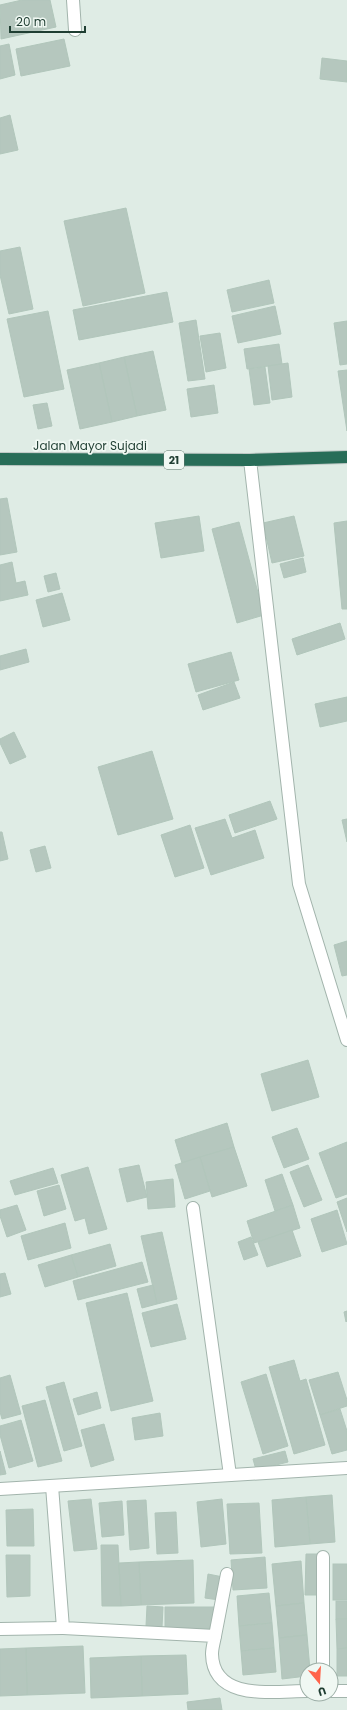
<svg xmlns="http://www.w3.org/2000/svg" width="347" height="1710" viewBox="0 0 347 1710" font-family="Poppins,sans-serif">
  <rect width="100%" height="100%" fill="#dfece5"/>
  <!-- building -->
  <g fill="#b5c7be" stroke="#b1c6bb">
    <polygon points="22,0 50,0 56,27 1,39 0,5"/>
    <polygon points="64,39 70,66 21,76 16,49"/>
    <polygon points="9,44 15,75 0,79 0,46"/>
    <polygon points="322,58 347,61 347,82 320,79"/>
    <polygon points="10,115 18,150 0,154 0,118"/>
    <polygon points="126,208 145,293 83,306 64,221"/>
    <polygon points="20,247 33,309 9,314 0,275 0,251"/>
    <polygon points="269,280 274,303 232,312 227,290"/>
    <polygon points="167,292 173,322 79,340 73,310"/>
    <polygon points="275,306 281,334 238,343 232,316"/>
    <polygon points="48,311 64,389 24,397 7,319"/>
    <polygon points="196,320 205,379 188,381 179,323"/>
    <polygon points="347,321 347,364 340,365 334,323"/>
    <polygon points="220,333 226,368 206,372 200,336"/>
    <polygon points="279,344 282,364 247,369 244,349"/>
    <polygon points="153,351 166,410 137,416 124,357"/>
    <polygon points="124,357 137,416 112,422 99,363"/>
    <polygon points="99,363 112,422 80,429 67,370"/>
    <polygon points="288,363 292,397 272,400 268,366"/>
    <polygon points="265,367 270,403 254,405 249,369"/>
    <polygon points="347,370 347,431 338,371"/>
    <polygon points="214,385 218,413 191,417 187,389"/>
    <polygon points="47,403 52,426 38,429 33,405"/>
    <polygon points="7,498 17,552 0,555 0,499"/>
    <polygon points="199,516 204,551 161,558 155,523"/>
    <polygon points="294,516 304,556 272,563 263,523"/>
    <polygon points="347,521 347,609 342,609 334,523"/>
    <polygon points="239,522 264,615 237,623 212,529"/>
    <polygon points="303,558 306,572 284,578 280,564"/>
    <polygon points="12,562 16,583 25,581 28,595 0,601 0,565"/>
    <polygon points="56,573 60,589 48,592 44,576"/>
    <polygon points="62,593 70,620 43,627 36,600"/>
    <polygon points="340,623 345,639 297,655 292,639"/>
    <polygon points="26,649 29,662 0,670 0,656"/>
    <polygon points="231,652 239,680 196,692 188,664"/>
    <polygon points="234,682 240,698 203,710 198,695"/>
    <polygon points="347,697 347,721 320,727 315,704"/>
    <polygon points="14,732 26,757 10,764 0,743 0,739"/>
    <polygon points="152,751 173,819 118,835 98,767"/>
    <polygon points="270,801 277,819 235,833 229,815"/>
    <polygon points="225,819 232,838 255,830 264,858 211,875 195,828"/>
    <polygon points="347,819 347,842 342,820"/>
    <polygon points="190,825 204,868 175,877 161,835"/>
    <polygon points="0,832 2,832 8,859 0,861"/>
    <polygon points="45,846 51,868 36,872 30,850"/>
    <polygon points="347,941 347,975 342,976 334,945"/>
    <polygon points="308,1060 319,1097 272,1111 261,1074"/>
    <polygon points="227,1123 234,1147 182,1163 175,1140"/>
    <polygon points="297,1128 309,1159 284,1168 272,1137"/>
    <polygon points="347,1142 347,1194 336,1198 319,1153"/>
    <polygon points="234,1147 247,1186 212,1197 200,1157"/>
    <polygon points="200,1157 210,1191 185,1199 175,1165"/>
    <polygon points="139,1165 147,1197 127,1202 119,1169"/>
    <polygon points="308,1165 322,1200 304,1207 290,1172"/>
    <polygon points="88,1167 107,1229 89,1234 85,1218 75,1221 61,1175"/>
    <polygon points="53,1168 58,1183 15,1195 10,1181"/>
    <polygon points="282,1174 293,1205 275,1211 265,1180"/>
    <polygon points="173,1179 175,1207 148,1209 146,1182"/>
    <polygon points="59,1185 66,1209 44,1216 37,1191"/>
    <polygon points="347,1198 347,1232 337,1202"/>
    <polygon points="17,1205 26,1230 7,1237 0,1216 0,1210"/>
    <polygon points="293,1205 300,1228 254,1243 247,1221"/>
    <polygon points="337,1210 347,1244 322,1252 311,1219"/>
    <polygon points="65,1223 71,1248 28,1260 21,1236"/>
    <polygon points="292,1230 301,1256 267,1267 258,1242"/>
    <polygon points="162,1232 177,1299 157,1304 141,1236"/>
    <polygon points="251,1237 258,1255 244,1260 238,1242"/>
    <polygon points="110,1244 116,1266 78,1277 71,1255"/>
    <polygon points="71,1255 78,1277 45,1287 38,1265"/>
    <polygon points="142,1262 148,1282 78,1300 73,1281"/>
    <polygon points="5,1273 11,1294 0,1297 0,1274"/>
    <polygon points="153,1285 157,1304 142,1308 137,1289"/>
    <polygon points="127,1293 153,1401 111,1411 86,1303"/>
    <polygon points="177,1304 186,1339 151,1347 142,1313"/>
    <polygon points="347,1311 347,1321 346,1322 344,1312"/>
    <polygon points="294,1360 300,1381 306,1379 325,1445 294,1454 269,1367"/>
    <polygon points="338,1372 347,1400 347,1406 320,1415 309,1380"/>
    <polygon points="266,1374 288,1446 263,1454 241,1382"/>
    <polygon points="10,1375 21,1414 2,1419 0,1412 0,1378"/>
    <polygon points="64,1382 82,1446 64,1451 46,1387"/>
    <polygon points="97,1392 101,1408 78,1415 73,1399"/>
    <polygon points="45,1400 62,1461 38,1467 22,1406"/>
    <polygon points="340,1409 347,1431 347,1450 332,1454 320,1415"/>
    <polygon points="160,1413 163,1436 135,1440 132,1418"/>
    <polygon points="21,1420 33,1461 9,1468 0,1435 0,1426"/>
    <polygon points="104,1424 114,1460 91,1467 81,1430"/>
    <polygon points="0,1451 6,1474 0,1475"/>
    <polygon points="285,1451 288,1462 256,1470 253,1459"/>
    <polygon points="332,1495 335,1542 310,1544 306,1497"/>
    <polygon points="306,1497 310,1544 275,1547 272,1500"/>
    <polygon points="91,1499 97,1549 74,1551 68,1501"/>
    <polygon points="222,1499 226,1544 201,1547 197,1502"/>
    <polygon points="146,1500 149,1548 130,1550 127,1501"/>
    <polygon points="122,1501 124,1535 102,1537 99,1503"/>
    <polygon points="259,1503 262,1553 230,1554 227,1504"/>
    <polygon points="33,1509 34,1546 7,1546 6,1510"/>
    <polygon points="176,1512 178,1553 157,1554 155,1513"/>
    <polygon points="101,1545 118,1545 121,1606 102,1606"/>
    <polygon points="306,1554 319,1554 318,1595 305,1595"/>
    <polygon points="6,1555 30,1555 30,1596 7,1597"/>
    <polygon points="265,1557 267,1588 233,1590 231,1560"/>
    <polygon points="193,1560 194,1603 141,1605 139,1562"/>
    <polygon points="301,1561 304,1603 276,1606 272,1564"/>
    <polygon points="139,1562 141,1605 121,1606 119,1563"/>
    <rect x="333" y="1564" width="14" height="36"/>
    <polygon points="208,1574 223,1577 219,1600 205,1598"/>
    <polygon points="269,1593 272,1623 239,1626 237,1596"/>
    <rect x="336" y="1601" width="11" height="18"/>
    <polygon points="304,1603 307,1635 279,1638 276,1606"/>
    <polygon points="147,1606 163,1607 162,1627 146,1626"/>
    <polygon points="165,1607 214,1607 214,1629 165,1628"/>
    <polygon points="336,1619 347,1619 347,1648 337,1649"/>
    <polygon points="272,1623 274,1648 241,1651 239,1626"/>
    <polygon points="307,1635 310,1670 307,1670 307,1676 282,1679 279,1638"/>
    <polygon points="83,1646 85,1693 27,1695 26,1648"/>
    <polygon points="26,1648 27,1695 0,1696 0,1649"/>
    <polygon points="274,1648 276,1672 243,1675 241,1651"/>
    <polygon points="347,1648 347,1676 337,1676 337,1649"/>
    <polygon points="186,1655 188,1694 142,1696 141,1656"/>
    <polygon points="141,1656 142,1696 91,1698 90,1658"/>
    <polygon points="220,1698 222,1710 188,1710 187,1702"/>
  </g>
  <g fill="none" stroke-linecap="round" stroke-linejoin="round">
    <defs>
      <g id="minor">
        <polyline points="73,0 75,30"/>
        <polyline points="250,460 299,884 347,1040"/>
        <polyline points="193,1208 230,1475"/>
        <path d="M52,1486L63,1628L215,1636C214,1642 212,1648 212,1654C213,1702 275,1691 307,1691"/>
        <polyline points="0,1489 347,1468"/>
        <polyline points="0,1629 63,1628"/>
        <polyline points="215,1636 227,1574"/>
        <polyline points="323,1670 323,1557"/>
        <polyline points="331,1691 347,1691"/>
      </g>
      <polyline id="highway" points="0,459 250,460 347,457"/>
    </defs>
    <!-- minor casing -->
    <use href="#minor" stroke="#a2b4ac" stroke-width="14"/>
    <!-- highway casing -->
    <use href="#highway" stroke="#c0c9c6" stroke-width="14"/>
    <!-- minor -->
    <use href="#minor" stroke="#fff" stroke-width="12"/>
    <!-- highway -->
    <use href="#highway" stroke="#286d58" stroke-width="12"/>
  </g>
  <g text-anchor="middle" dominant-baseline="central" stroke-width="3.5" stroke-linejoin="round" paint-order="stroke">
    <!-- shield labels -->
    <rect fill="#f0f8f3" stroke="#5e766c" stroke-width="1" x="164" y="451" width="20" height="18" rx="3"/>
    <g font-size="11" font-weight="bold" fill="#1f3e32">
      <text x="174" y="460">21</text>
    </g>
    <!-- street labels -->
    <g font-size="12" fill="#1f3e32" stroke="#f0f8f3">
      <text x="90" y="445">Jalan Mayor Sujadi</text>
    </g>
  </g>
  <!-- north arrow -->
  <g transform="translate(319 1682) rotate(162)"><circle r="19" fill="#f0f8f3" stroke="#9caea6"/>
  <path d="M0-3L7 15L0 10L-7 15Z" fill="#ff644b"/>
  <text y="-6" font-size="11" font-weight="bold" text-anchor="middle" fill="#1f3e32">U</text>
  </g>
  <!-- scale -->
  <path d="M10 26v6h75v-6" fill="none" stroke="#1f3e32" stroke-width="2"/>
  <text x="16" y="26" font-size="12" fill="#1f3e32" stroke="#f0f8f3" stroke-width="3" paint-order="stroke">20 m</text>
</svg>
